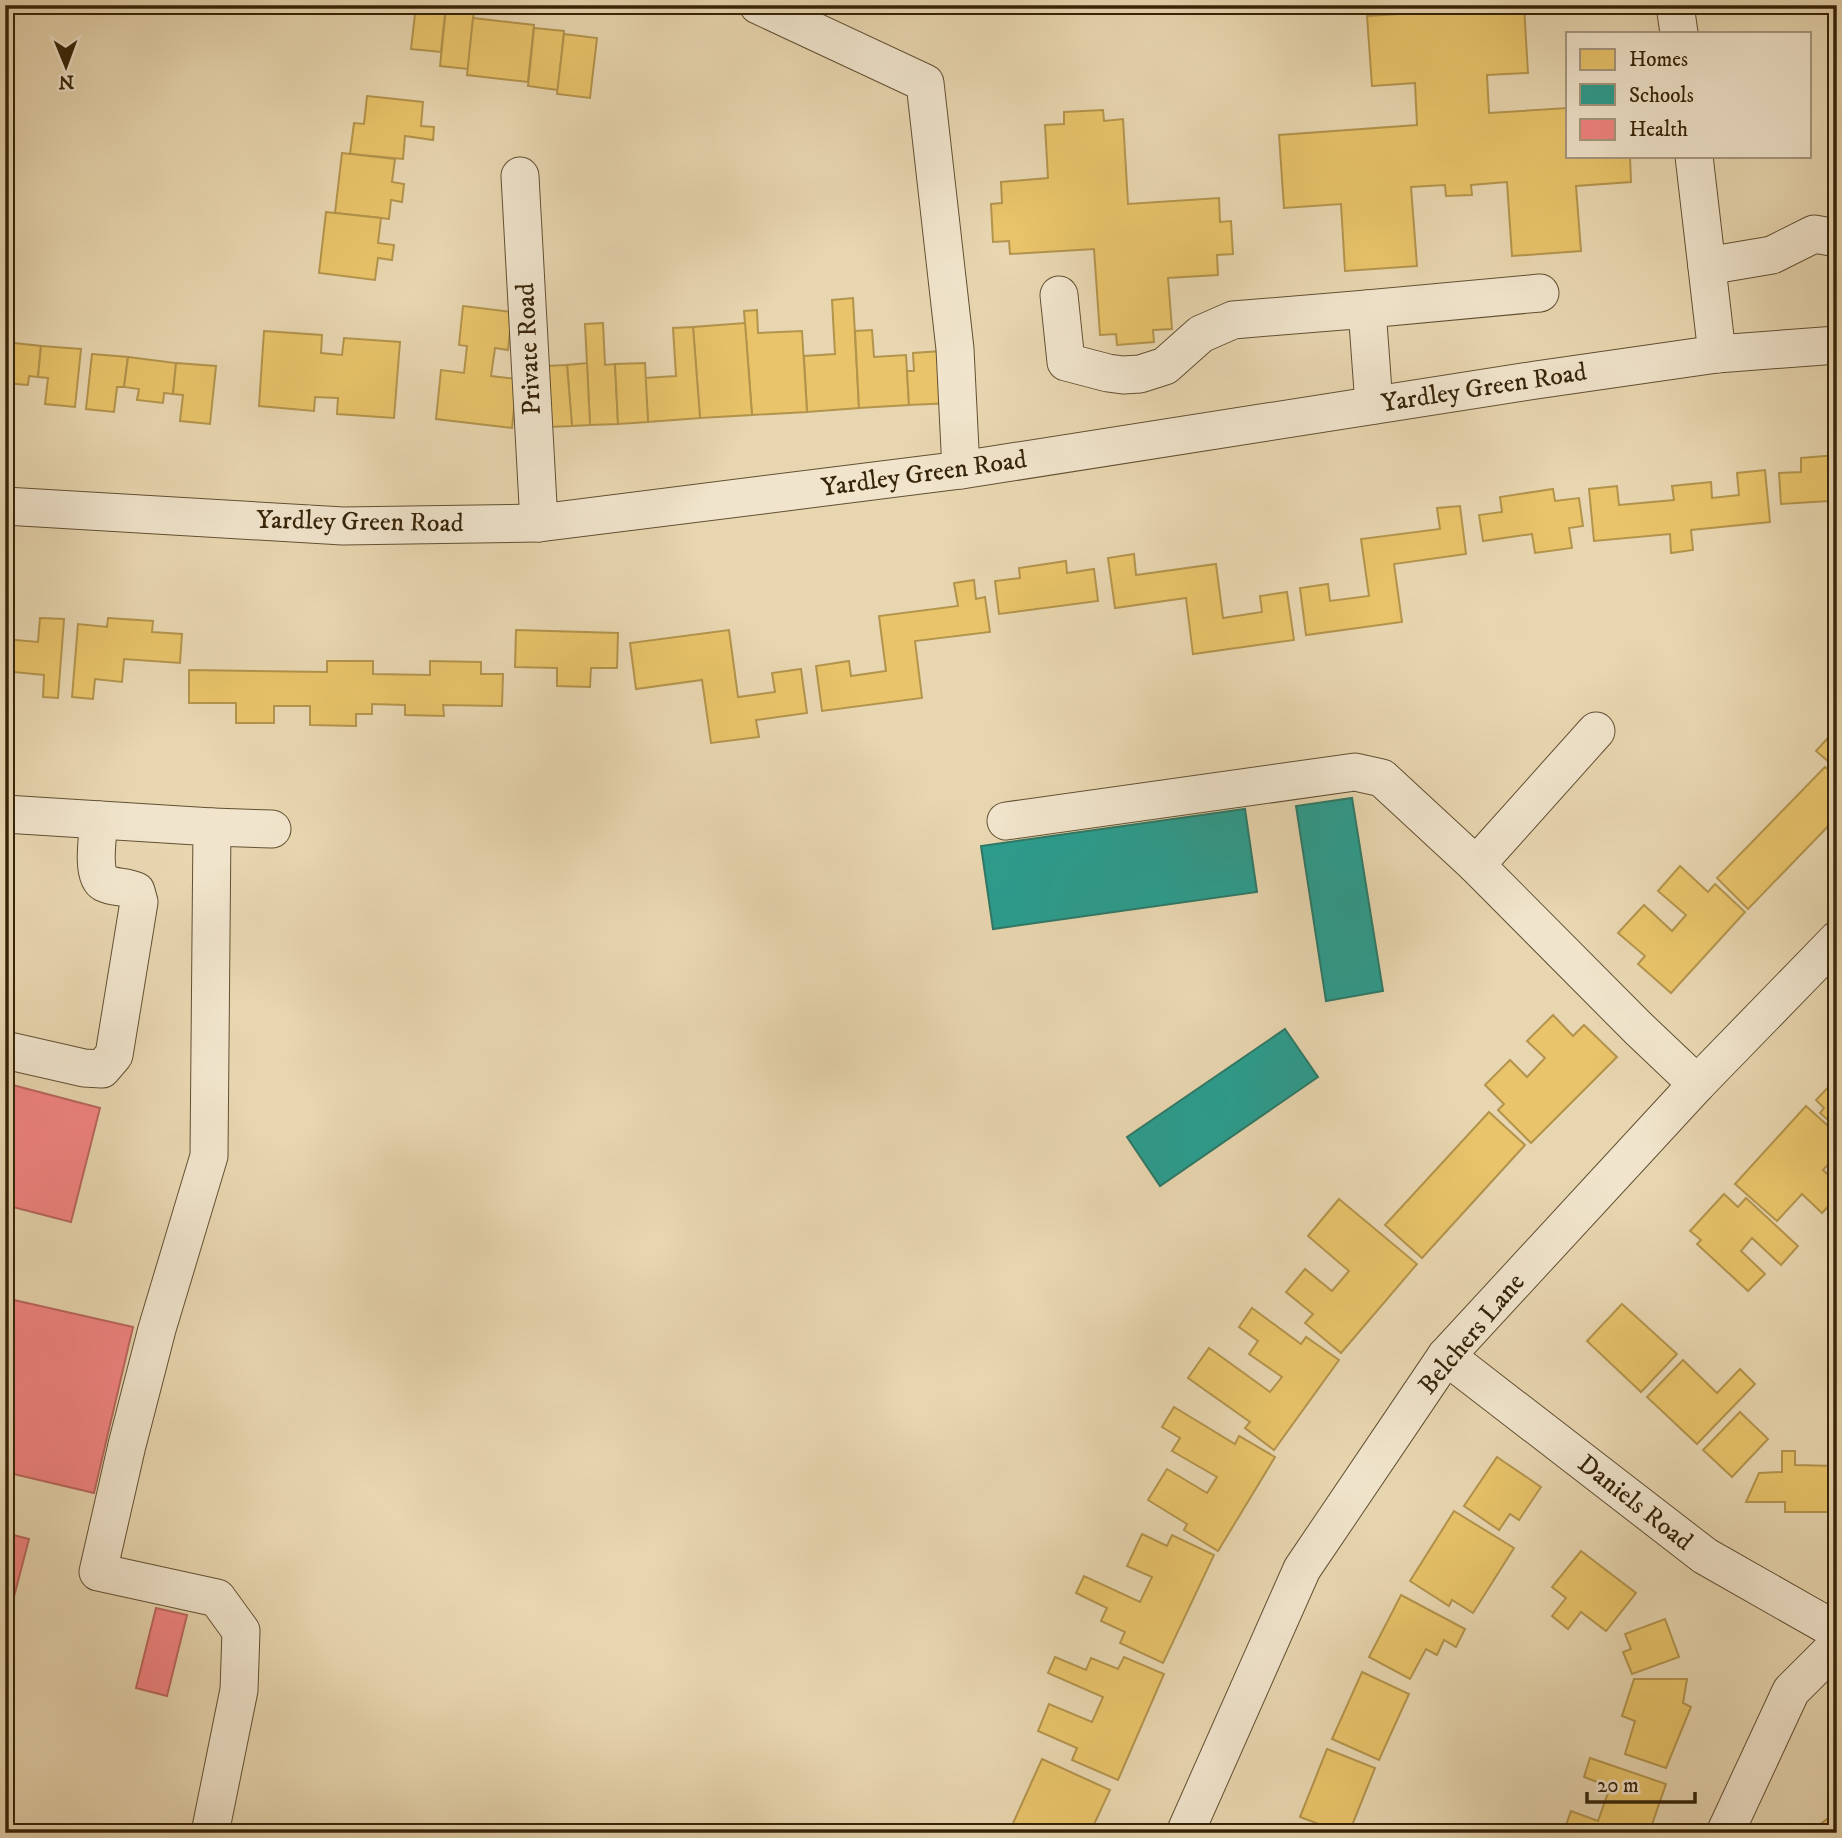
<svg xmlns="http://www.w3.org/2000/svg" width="1842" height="1838" viewBox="0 0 1842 1838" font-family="'IM FELL DW Pica',serif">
  <rect width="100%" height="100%" fill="#e8d6b0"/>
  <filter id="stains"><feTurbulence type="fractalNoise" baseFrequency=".00286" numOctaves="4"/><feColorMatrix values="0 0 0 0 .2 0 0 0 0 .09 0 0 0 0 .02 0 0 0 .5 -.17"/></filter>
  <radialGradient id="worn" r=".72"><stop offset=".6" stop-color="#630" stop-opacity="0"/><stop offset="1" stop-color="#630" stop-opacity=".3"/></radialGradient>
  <!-- homes -->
  <g fill="#e9c46a" stroke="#b3944d" stroke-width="2">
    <polygon points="416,5 446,5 441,52 411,49"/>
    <polygon points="1524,6 1528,73 1487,75 1489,113 1567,108 1567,156 1630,156 1631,182 1576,186 1581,251 1512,256 1507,182 1471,185 1472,195 1446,196 1445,185 1411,187 1417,266 1345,271 1341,204 1284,208 1279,135 1417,125 1415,83 1372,86 1367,16"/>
    <polygon points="446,8 474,11 468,69 440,66"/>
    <polygon points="473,18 534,25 528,82 467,75"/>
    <polygon points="534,28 564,31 558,90 528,86"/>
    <polygon points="564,34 597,38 590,98 557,94"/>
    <polygon points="367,96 423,102 421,126 434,127 433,140 405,136 403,159 350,154 354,123 364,124"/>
    <polygon points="1103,110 1104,121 1123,119 1128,204 1219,198 1220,222 1231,221 1233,254 1217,255 1218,275 1168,278 1172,329 1153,330 1154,342 1117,345 1116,334 1100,335 1094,249 1010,254 1009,241 993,242 991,204 1002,203 1001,182 1048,178 1045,125 1064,124 1064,112"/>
    <polygon points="342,153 395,159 392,182 404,184 402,202 391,200 389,219 335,213"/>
    <polygon points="326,212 381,218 378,243 394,245 392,260 378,258 375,280 319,273"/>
    <polygon points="853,298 859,408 807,412 804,356 835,354 832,300"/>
    <polygon points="463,306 512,312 508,350 495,348 491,376 517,379 512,428 436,419 441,370 464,373 467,346 459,345"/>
    <polygon points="757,310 758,333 802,331 807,412 752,415 744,311"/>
    <polygon points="603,323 605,365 615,364 618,424 590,425 585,324"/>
    <polygon points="745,323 752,415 700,418 693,327"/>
    <polygon points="693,327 700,418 648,422 645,378 676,376 673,328"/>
    <polygon points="872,330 874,357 906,355 909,405 859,408 855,331"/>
    <polygon points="264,331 322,335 321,353 342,355 344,338 400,342 394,418 337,414 338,398 315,397 314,411 259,406"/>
    <polygon points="5,342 41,346 38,377 29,376 28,385 5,383"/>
    <polygon points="41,346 81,349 75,407 45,404 48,378 38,377"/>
    <polygon points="941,351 952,403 909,405 907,371 914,371 913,353"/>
    <polygon points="92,354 128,357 124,387 117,387 114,412 86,409"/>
    <polygon points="128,357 176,363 173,394 164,393 163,403 137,400 139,389 124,387"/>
    <polygon points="176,363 216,366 210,424 180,421 183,395 173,394"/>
    <polygon points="587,363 590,425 572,426 567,365"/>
    <polygon points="645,363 648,422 618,424 615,364"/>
    <polygon points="567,365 572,426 548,427 545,366"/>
    <polygon points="1837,455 1837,536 1831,536 1829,501 1781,504 1779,473 1801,472 1801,458"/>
    <polygon points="1765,470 1770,522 1691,530 1693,550 1671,553 1670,534 1594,541 1589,489 1617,486 1619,505 1674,500 1672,486 1711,482 1712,498 1739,495 1737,473"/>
    <polygon points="1553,489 1555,501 1579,498 1583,526 1569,528 1572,548 1535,553 1532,534 1483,541 1479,515 1502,512 1500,497"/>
    <polygon points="1460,506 1466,554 1394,564 1402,622 1306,635 1300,588 1328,584 1330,601 1369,596 1361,539 1440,529 1437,508"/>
    <polygon points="1134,554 1136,575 1216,564 1223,618 1262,612 1260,596 1287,592 1294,640 1193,654 1186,598 1115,608 1108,558"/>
    <polygon points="1066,561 1067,573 1094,569 1098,601 999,614 995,581 1020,578 1019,568"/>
    <polygon points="974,580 976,599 985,597 990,632 915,641 922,698 822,711 816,666 849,661 851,676 886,671 879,616 958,606 954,583"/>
    <polygon points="40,618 64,619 58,698 43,697 44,675 14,672 13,689 5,689 5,639 38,642"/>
    <polygon points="108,618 153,621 152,632 182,634 180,663 124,659 122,682 95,679 93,699 72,697 78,624 107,627"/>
    <polygon points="516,630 618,633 617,668 591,668 590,687 557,686 557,668 515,667"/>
    <polygon points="729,630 738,697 775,692 772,673 801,669 807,713 756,720 759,737 711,743 702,680 636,689 630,643"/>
    <polygon points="327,661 373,661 373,674 430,675 430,661 481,662 481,674 503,674 502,706 443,705 444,716 405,715 405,705 372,704 372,714 356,714 356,726 310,725 310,706 274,706 274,723 236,723 236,703 189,703 189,670 327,672"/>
    <polygon points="1837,728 1837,769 1816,751"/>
    <polygon points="1825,767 1837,778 1837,817 1748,909 1717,878"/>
    <polygon points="1680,866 1708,892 1715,884 1745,912 1671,993 1638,964 1645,956 1618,933 1644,905 1672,931 1686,915 1658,891"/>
    <polygon points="1553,1015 1573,1036 1584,1025 1617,1057 1531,1143 1498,1110 1504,1104 1485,1085 1510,1060 1527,1077 1545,1058 1527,1041"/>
    <polygon points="1837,1078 1837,1128 1820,1113 1824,1108 1816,1100"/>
    <polygon points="1806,1106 1837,1134 1837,1155 1823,1170 1837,1183 1837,1197 1822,1213 1802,1194 1777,1221 1735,1184"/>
    <polygon points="1489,1112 1525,1145 1422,1258 1385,1225"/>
    <polygon points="1724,1194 1738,1207 1746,1198 1798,1246 1781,1265 1752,1238 1741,1251 1765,1274 1748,1291 1697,1244 1701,1240 1690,1231"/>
    <polygon points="1339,1199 1417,1264 1341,1353 1305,1323 1313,1314 1286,1292 1305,1269 1332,1291 1349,1271 1308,1236"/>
    <polygon points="1622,1304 1677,1354 1641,1392 1587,1341"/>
    <polygon points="1252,1308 1301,1344 1306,1337 1339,1360 1274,1450 1245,1428 1250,1422 1188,1378 1209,1348 1270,1392 1282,1377 1249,1354 1258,1341 1239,1327"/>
    <polygon points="1683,1360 1717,1393 1740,1369 1755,1384 1697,1444 1647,1397"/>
    <polygon points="1174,1407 1235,1444 1239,1436 1275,1457 1218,1551 1184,1530 1187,1524 1148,1500 1167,1469 1207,1493 1217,1477 1172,1451 1180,1438 1162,1427"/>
    <polygon points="1740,1412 1768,1439 1732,1477 1703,1450"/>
    <polygon points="1782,1451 1795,1451 1795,1465 1837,1466 1837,1512 1785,1512 1785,1502 1746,1502 1759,1473 1782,1472"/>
    <polygon points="1497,1457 1541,1487 1519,1520 1510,1514 1499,1530 1464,1506"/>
    <polygon points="1454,1511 1514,1548 1473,1613 1452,1600 1449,1606 1410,1581"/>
    <polygon points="1142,1534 1167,1546 1172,1535 1214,1555 1163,1663 1120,1643 1125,1632 1101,1621 1107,1608 1076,1593 1084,1576 1140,1602 1152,1577 1127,1566"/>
    <polygon points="1581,1551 1636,1593 1606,1631 1581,1612 1568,1629 1552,1616 1566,1598 1552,1587"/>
    <polygon points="1401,1595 1465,1629 1456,1647 1444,1640 1437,1655 1426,1649 1410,1679 1369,1657"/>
    <polygon points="1665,1619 1679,1657 1632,1674 1623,1652 1631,1649 1625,1634"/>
    <polygon points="1055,1657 1086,1670 1091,1658 1118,1669 1124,1657 1164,1674 1118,1780 1072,1760 1077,1748 1038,1731 1049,1704 1092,1722 1103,1697 1048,1673"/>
    <polygon points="1362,1672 1409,1694 1379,1760 1332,1739"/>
    <polygon points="1634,1679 1687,1679 1683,1703 1691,1707 1666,1768 1625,1754 1635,1721 1622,1716"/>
    <polygon points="1327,1749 1375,1768 1349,1833 1342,1833 1300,1817"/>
    <polygon points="1590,1758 1666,1784 1649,1833 1578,1833 1565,1828 1571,1811 1598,1821 1610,1787 1584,1777"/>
    <polygon points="1042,1759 1110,1790 1090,1833 1015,1833 1010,1830"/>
    <polygon points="1837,1811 1837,1833 1829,1833 1822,1823"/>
  </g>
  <!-- schools -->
  <g fill="#2a9d8f" stroke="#2e7966" stroke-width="2">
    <polygon points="1352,798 1383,991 1326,1001 1296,806"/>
    <polygon points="1245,809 1257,892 993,929 981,846"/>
    <polygon points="1285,1029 1318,1077 1160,1186 1127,1137"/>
  </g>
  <!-- health -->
  <g fill="#f28482" stroke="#ba675d" stroke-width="2">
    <polygon points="5,1083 100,1108 71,1222 5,1205"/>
    <polygon points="5,1298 133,1327 94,1493 5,1472"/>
    <polygon points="5,1533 29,1539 5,1631"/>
    <polygon points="156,1608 187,1615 167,1696 136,1688"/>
  </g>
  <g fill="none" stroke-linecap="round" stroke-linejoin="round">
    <defs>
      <g id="minor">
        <polyline points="758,5 925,83 955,349 961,470"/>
        <polyline points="1675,5 1679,33"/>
        <polyline points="1694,156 1717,354"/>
        <polyline points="520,176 539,523"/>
        <polyline points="1707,266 1772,255 1814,234 1837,238"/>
        <polyline points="1059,295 1066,362 1108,373 1123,375 1140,374 1165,366 1201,334 1233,320 1367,309 1374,405"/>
        <polyline points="1367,309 1540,293"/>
        <polyline points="5,506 343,526 539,523 961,470 1536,380 1717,354 1837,345"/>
        <polyline points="5,814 212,827 209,1156 157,1329 127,1445 98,1572 217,1598 241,1631 239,1690 210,1833"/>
        <polyline points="1006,821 1355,772 1382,778 1476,865 1638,1028 1697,1084"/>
        <polyline points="212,827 272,829"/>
        <polyline points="1476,865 1596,731"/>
        <path d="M5,1050L84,1068L102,1069L114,1055L139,902L136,891C126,886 114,888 104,883C91,876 98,834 99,820"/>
        <polyline points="1446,1356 1705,1556 1837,1631"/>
        <polyline points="1185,1833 1302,1569 1446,1356 1697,1084 1837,940"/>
        <polyline points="1725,1833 1791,1691 1837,1645"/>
      </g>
    </defs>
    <!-- minor casing -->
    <use href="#minor" stroke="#625032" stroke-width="39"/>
    <!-- minor -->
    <use href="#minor" stroke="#f0e4cc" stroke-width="37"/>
  </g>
  <g text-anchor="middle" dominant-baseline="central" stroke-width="7" stroke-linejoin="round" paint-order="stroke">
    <!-- street labels -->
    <g font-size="26" fill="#362408" stroke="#f0e4cc">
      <text transform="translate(529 349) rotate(-93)">Private Road</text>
      <text transform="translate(1484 388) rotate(-9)">Yardley Green Road</text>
      <text transform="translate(924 474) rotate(-8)">Yardley Green Road</text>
      <text transform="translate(360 522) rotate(1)">Yardley Green Road</text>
      <text transform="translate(1472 1334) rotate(-50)">Belchers Lane</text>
      <text transform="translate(1635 1503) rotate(38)">Daniels Road</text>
    </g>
  </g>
  <!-- margin -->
  <rect width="1842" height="1838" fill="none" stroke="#e8d6b0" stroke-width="28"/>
  <rect x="7" y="7" width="1828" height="1824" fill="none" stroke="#362408" stroke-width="3.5"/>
  <rect x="14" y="14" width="1814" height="1810" fill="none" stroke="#362408" stroke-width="2"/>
  <!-- legend -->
  <rect x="1566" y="32" width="245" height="126" fill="#f0e4cc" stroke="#a6977e" stroke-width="2"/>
  <rect x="1580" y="49" width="35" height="21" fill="#e9c46a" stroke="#a6977e" stroke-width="2"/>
  <text x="1629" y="66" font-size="21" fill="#362408">Homes</text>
  <rect x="1580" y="84" width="35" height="21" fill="#2a9d8f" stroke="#a6977e" stroke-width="2"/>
  <text x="1629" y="102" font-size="21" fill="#362408">Schools</text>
  <rect x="1580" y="119" width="35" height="21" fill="#f28482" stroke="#a6977e" stroke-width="2"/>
  <text x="1629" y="136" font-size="21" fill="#362408">Health</text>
  <!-- north arrow -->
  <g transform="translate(66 66) rotate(179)" stroke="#f0e4cc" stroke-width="5" paint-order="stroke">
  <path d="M0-5L12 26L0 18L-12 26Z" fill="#362408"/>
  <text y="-10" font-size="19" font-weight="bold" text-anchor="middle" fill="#362408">N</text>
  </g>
  <!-- scale -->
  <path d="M1587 1792v10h108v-10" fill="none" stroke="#362408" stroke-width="3.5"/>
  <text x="1597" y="1792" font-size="21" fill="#362408" stroke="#f0e4cc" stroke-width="5" paint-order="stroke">20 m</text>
  <rect width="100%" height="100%" filter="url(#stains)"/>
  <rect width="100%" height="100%" fill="url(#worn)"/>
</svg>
